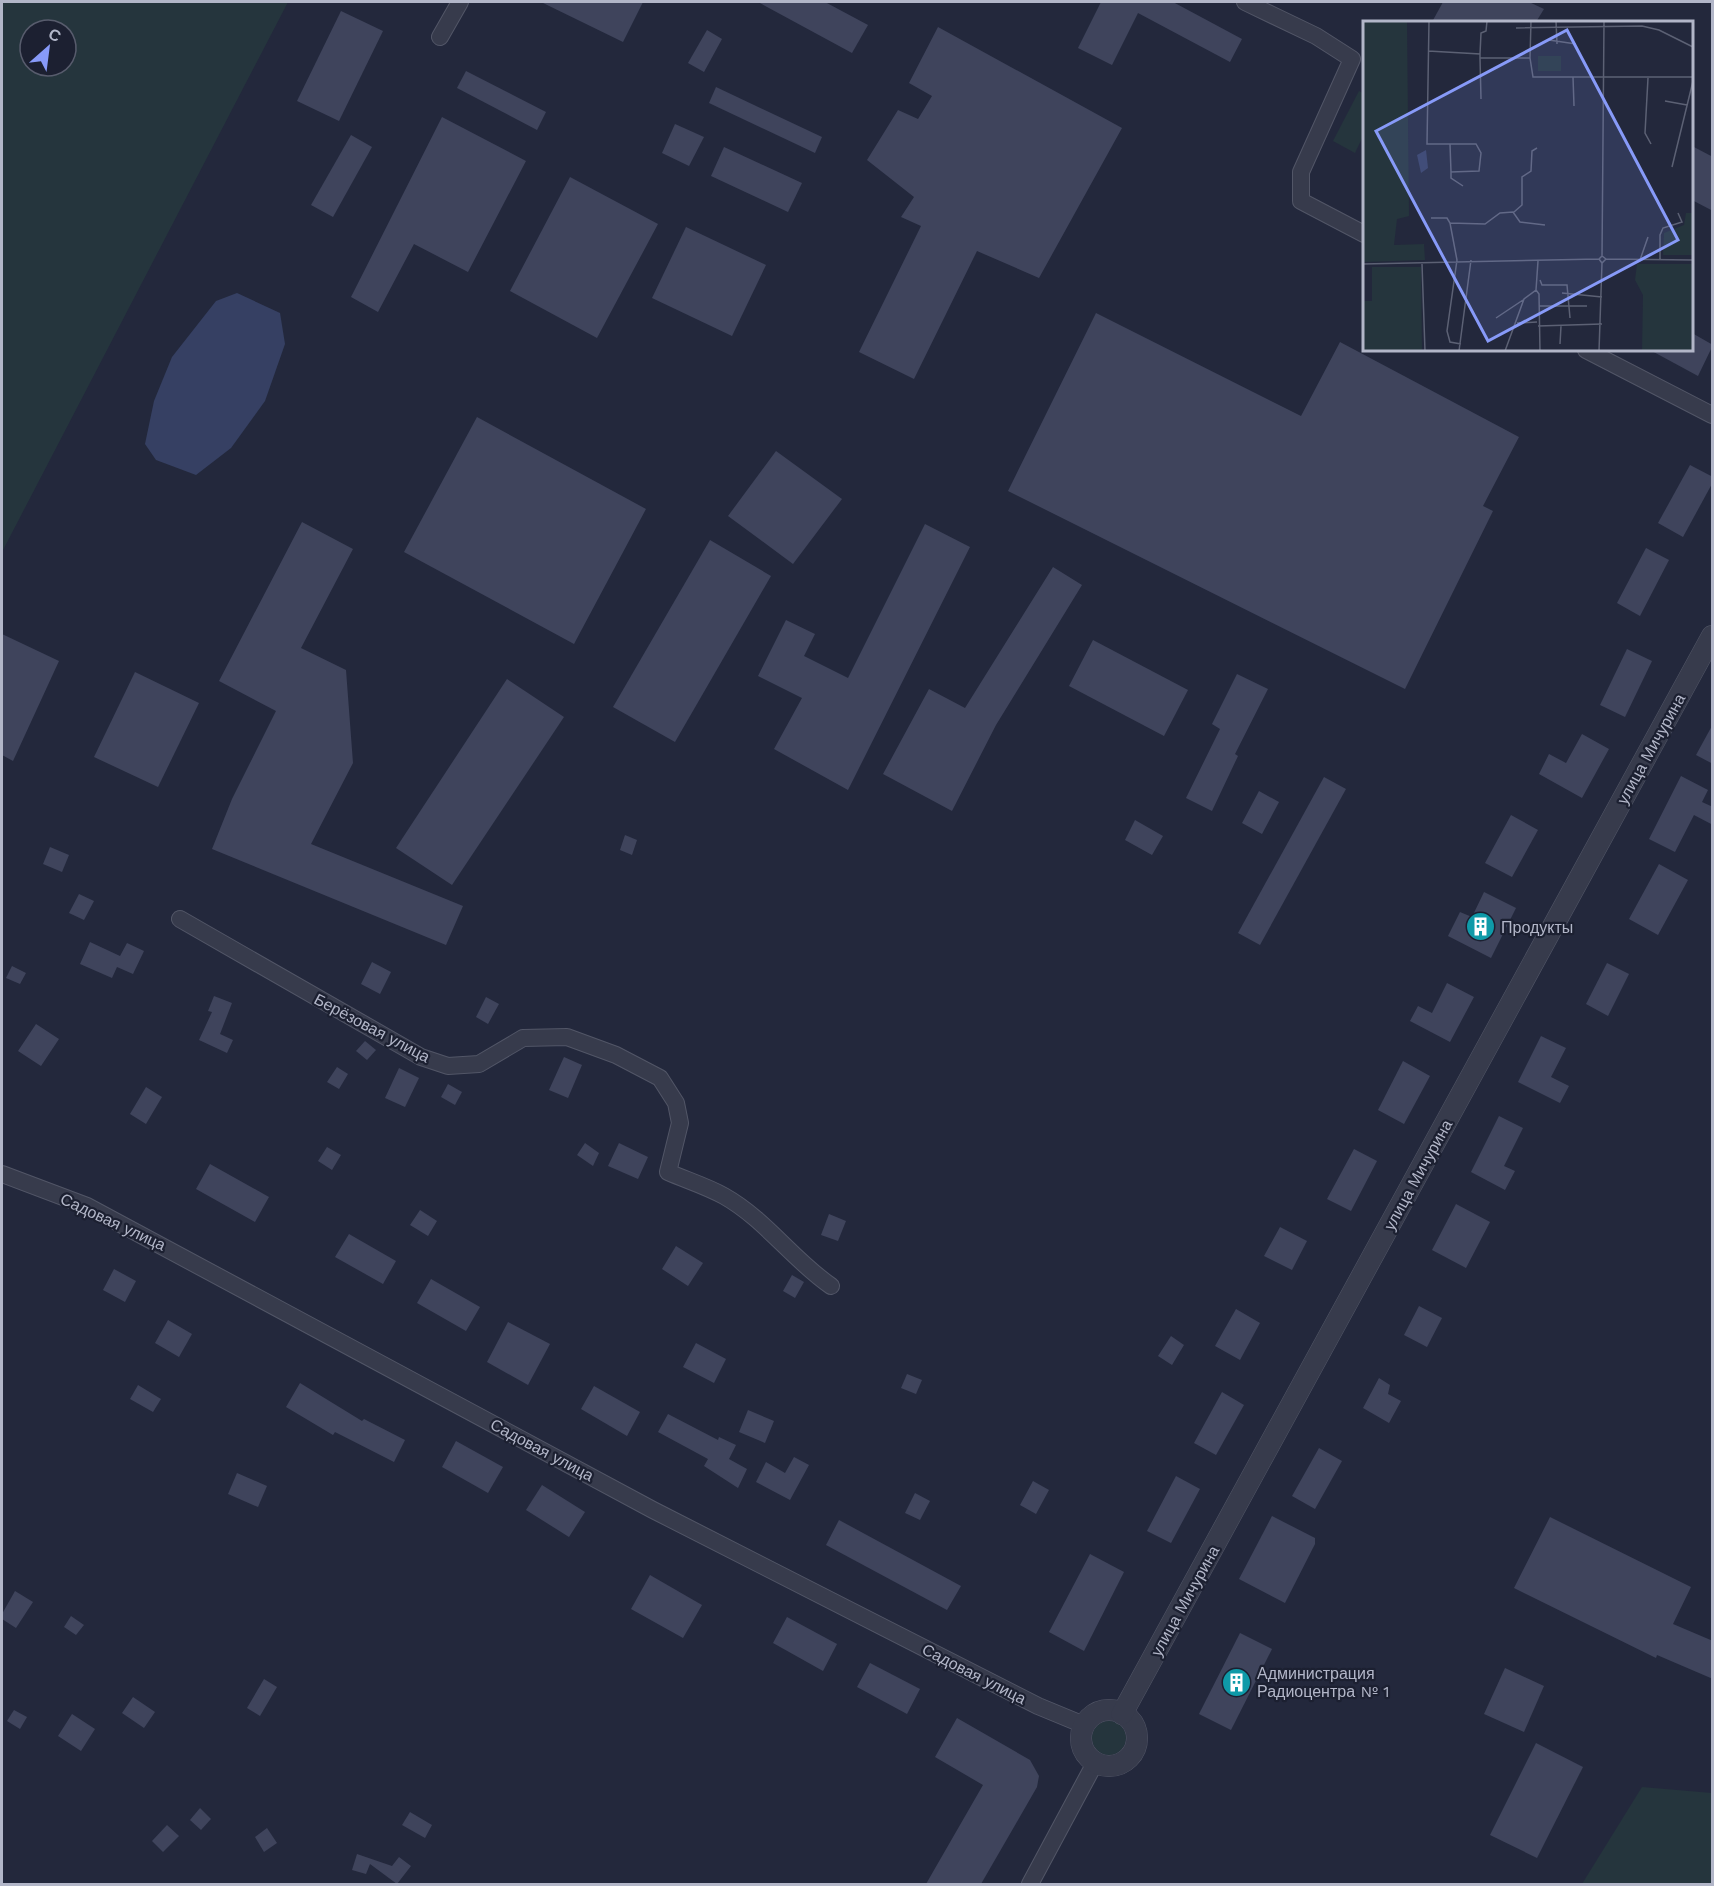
<svg xmlns="http://www.w3.org/2000/svg" width="1714" height="1886" viewBox="0 0 1714 1886" font-family="'Work Sans',sans-serif">
  <rect width="100%" height="100%" fill="#23283c"/>
  <!-- green -->
  <g fill="#25353d" fill-rule="evenodd">
    <path d="M2,2H288L2,552ZM30,30H66V66H30Z"/>
    <polygon points="1359,91 1364,94 1364,134 1355,153 1333,141"/>
    <circle cx="1109" cy="1738" r="17"/>
    <polygon points="1642,1787 1712,1793 1712,1884 1582,1884"/>
  </g>
  <!-- water -->
  <polygon fill="#364063" points="237,293 280,313 285,344 265,401 231,448 196,475 156,460 145,444 154,401 172,357 216,301"/>
  <!-- building -->
  <g fill="#3f445c">
    <polygon points="541,2 643,2 623,42"/>
    <polygon points="758,2 825,2 868,25 852,53"/>
    <polygon points="1101,2 1173,2 1242,39 1230,62 1138,13 1112,65 1078,48"/>
    <polygon points="1443,2 1529,2 1544,9 1536,22 1432,22"/>
    <polygon points="341,11 383,31 339,121 297,101"/>
    <polygon points="938,27 1122,128 1039,278 977,251 914,379 859,352 921,226 901,217 914,197 867,160 898,110 918,119 932,96 909,83"/>
    <polygon points="707,30 722,39 704,72 688,63"/>
    <polygon points="466,71 546,112 537,130 457,88"/>
    <polygon points="716,87 822,137 815,153 709,103"/>
    <polygon points="442,117 526,161 468,272 414,244 378,312 351,297"/>
    <polygon points="675,124 704,137 689,166 662,153"/>
    <polygon points="351,135 372,147 333,217 311,205"/>
    <polygon points="1692,146 1713,157 1713,211 1692,200"/>
    <polygon points="724,147 802,183 788,212 711,176"/>
    <polygon points="570,177 658,224 597,338 510,291"/>
    <polygon points="686,227 766,265 732,336 652,298"/>
    <polygon points="1096,313 1301,416 1340,342 1519,437 1483,506 1493,511 1405,689 1008,491"/>
    <polygon points="1692,333 1713,345 1698,376 1650,350 1692,350"/>
    <polygon points="477,417 646,509 574,644 404,552"/>
    <polygon points="776,451 842,499 793,564 728,516"/>
    <polygon points="1690,465 1713,477 1713,482 1683,537 1658,523"/>
    <polygon points="302,522 353,549 301,648 346,670 353,763 311,844 463,906 446,945 212,849 232,799 276,711 219,681"/>
    <polygon points="925,524 970,547 848,790 774,749 802,698 758,676 786,620 815,634 804,656 848,678"/>
    <polygon points="710,540 771,576 675,742 613,707"/>
    <polygon points="1646,548 1669,560 1640,616 1617,603"/>
    <polygon points="1053,567 1082,585 996,725 952,811 883,774 929,689 965,708"/>
    <polygon points="2,634 59,661 13,761 2,755"/>
    <polygon points="1093,640 1188,690 1164,736 1069,686"/>
    <polygon points="1627,649 1652,661 1625,717 1600,705"/>
    <polygon points="135,672 199,703 158,787 94,757"/>
    <polygon points="1237,674 1268,689 1235,754 1238,756 1212,811 1186,798 1220,729 1212,724"/>
    <polygon points="507,679 564,717 452,885 396,848"/>
    <polygon points="1713,724 1713,764 1696,755"/>
    <polygon points="1582,734 1609,749 1582,798 1539,774 1549,754 1566,763"/>
    <polygon points="1681,776 1708,790 1702,802 1713,807 1713,825 1694,815 1675,852 1649,839"/>
    <polygon points="1324,777 1346,789 1260,945 1238,933"/>
    <polygon points="1259,791 1279,802 1262,834 1242,823"/>
    <polygon points="1511,815 1538,830 1512,877 1485,863"/>
    <polygon points="1135,820 1163,836 1152,855 1125,840"/>
    <polygon points="625,835 637,840 632,855 620,850"/>
    <polygon points="50,847 69,855 62,872 43,864"/>
    <polygon points="1659,864 1688,880 1658,935 1629,919"/>
    <polygon points="1484,892 1516,908 1491,958 1448,936 1460,912 1472,917"/>
    <polygon points="79,894 94,901 84,920 69,913"/>
    <polygon points="90,942 120,956 127,943 144,951 133,974 117,967 112,978 80,964"/>
    <polygon points="372,962 391,972 380,994 361,984"/>
    <polygon points="1607,963 1629,974 1608,1016 1586,1004"/>
    <polygon points="12,966 26,973 20,984 6,978"/>
    <polygon points="1447,983 1474,997 1450,1042 1410,1021 1418,1006 1432,1013"/>
    <polygon points="214,996 232,1003 220,1034 233,1040 227,1053 199,1040 212,1012 208,1011"/>
    <polygon points="486,997 499,1004 488,1024 476,1017"/>
    <polygon points="36,1024 59,1039 41,1066 18,1051"/>
    <polygon points="1541,1036 1566,1048 1551,1077 1569,1086 1560,1103 1518,1082"/>
    <polygon points="365,1041 376,1050 367,1060 356,1051"/>
    <polygon points="564,1057 582,1065 568,1098 549,1090"/>
    <polygon points="1403,1061 1430,1076 1404,1124 1378,1110"/>
    <polygon points="337,1067 348,1074 339,1089 327,1082"/>
    <polygon points="399,1068 419,1078 405,1107 385,1098"/>
    <polygon points="448,1084 462,1092 455,1105 441,1097"/>
    <polygon points="146,1087 162,1097 146,1124 130,1114"/>
    <polygon points="1499,1116 1523,1128 1504,1166 1515,1171 1505,1190 1471,1172"/>
    <polygon points="585,1143 599,1153 593,1166 577,1155"/>
    <polygon points="619,1143 648,1157 638,1179 608,1166"/>
    <polygon points="327,1147 341,1155 332,1170 318,1161"/>
    <polygon points="1354,1149 1377,1161 1351,1211 1327,1199"/>
    <polygon points="210,1164 269,1197 255,1222 196,1189"/>
    <polygon points="1456,1204 1490,1222 1466,1268 1432,1250"/>
    <polygon points="420,1210 437,1221 428,1236 410,1225"/>
    <polygon points="829,1214 846,1221 838,1241 821,1235"/>
    <polygon points="1280,1227 1307,1241 1292,1270 1264,1256"/>
    <polygon points="349,1234 396,1261 383,1284 335,1257"/>
    <polygon points="676,1246 703,1263 688,1286 662,1269"/>
    <polygon points="114,1269 136,1281 125,1302 103,1290"/>
    <polygon points="792,1275 804,1282 795,1298 783,1291"/>
    <polygon points="431,1279 480,1307 466,1331 417,1303"/>
    <polygon points="1419,1306 1442,1318 1427,1347 1404,1335"/>
    <polygon points="1236,1309 1260,1323 1240,1360 1215,1346"/>
    <polygon points="168,1320 192,1334 179,1357 155,1343"/>
    <polygon points="508,1322 550,1344 528,1385 487,1362"/>
    <polygon points="1171,1336 1184,1345 1172,1365 1158,1356"/>
    <polygon points="696,1343 726,1359 714,1383 683,1367"/>
    <polygon points="907,1374 922,1380 916,1394 901,1388"/>
    <polygon points="1379,1378 1390,1385 1388,1394 1401,1401 1389,1423 1363,1408"/>
    <polygon points="300,1383 362,1421 364,1419 405,1440 394,1462 335,1432 333,1435 286,1407"/>
    <polygon points="138,1385 161,1399 153,1412 130,1399"/>
    <polygon points="594,1386 640,1412 627,1436 581,1409"/>
    <polygon points="1222,1392 1244,1405 1216,1455 1194,1443"/>
    <polygon points="748,1410 774,1421 765,1443 739,1432"/>
    <polygon points="668,1414 718,1440 719,1437 736,1445 729,1459 747,1469 738,1488 704,1466 708,1459 658,1432"/>
    <polygon points="456,1441 503,1467 488,1493 442,1467"/>
    <polygon points="1319,1448 1342,1461 1315,1509 1292,1496"/>
    <polygon points="794,1457 809,1465 790,1500 756,1482 766,1462 785,1473"/>
    <polygon points="237,1473 267,1486 258,1507 228,1494"/>
    <polygon points="1176,1476 1200,1489 1171,1543 1147,1531"/>
    <polygon points="1033,1481 1049,1490 1036,1514 1020,1505"/>
    <polygon points="542,1485 585,1512 569,1537 526,1510"/>
    <polygon points="915,1493 930,1501 920,1520 905,1513"/>
    <polygon points="1272,1516 1315,1538 1315,1544 1285,1603 1239,1579"/>
    <polygon points="1550,1517 1691,1587 1673,1624 1713,1641 1713,1679 1657,1655 1656,1658 1514,1588"/>
    <polygon points="839,1520 961,1586 947,1610 826,1545"/>
    <polygon points="1090,1554 1124,1572 1084,1651 1049,1632"/>
    <polygon points="650,1575 702,1605 683,1638 631,1609"/>
    <polygon points="15,1591 33,1602 16,1628 2,1619 2,1614"/>
    <polygon points="71,1616 84,1625 76,1635 64,1627"/>
    <polygon points="787,1617 837,1644 823,1671 773,1643"/>
    <polygon points="1240,1633 1272,1649 1231,1730 1199,1714"/>
    <polygon points="870,1663 920,1689 907,1714 857,1687"/>
    <polygon points="1505,1668 1544,1686 1524,1732 1484,1714"/>
    <polygon points="264,1679 277,1687 260,1716 247,1708"/>
    <polygon points="133,1697 155,1712 144,1728 122,1713"/>
    <polygon points="14,1710 27,1717 20,1729 7,1721"/>
    <polygon points="72,1714 95,1729 81,1751 58,1736"/>
    <polygon points="957,1718 1030,1760 1039,1776 1037,1787 981,1884 926,1884 983,1785 935,1757"/>
    <polygon points="1536,1743 1583,1767 1537,1858 1490,1835"/>
    <polygon points="200,1808 211,1819 201,1830 190,1820"/>
    <polygon points="410,1812 432,1825 425,1838 402,1825"/>
    <polygon points="167,1825 179,1836 163,1852 152,1841"/>
    <polygon points="267,1828 277,1843 264,1852 255,1837"/>
    <polygon points="357,1854 392,1866 399,1857 411,1866 397,1884 370,1864 366,1874 352,1870"/>
  </g>
  <g fill="none" stroke-linecap="round" stroke-linejoin="round">
    <defs>
      <g id="minor">
        <polyline points="1245,2 1316,36 1352,59 1301,172 1301,201 1364,234"/>
        <polyline points="440,37 460,2"/>
        <polyline points="1586,350 1712,415"/>
        <path d="M180,919L421,1057L448,1066L479,1064L523,1038L567,1037L616,1055L660,1078L676,1103L680,1123L668,1172C686,1180 706,1186 724,1196C765,1219 793,1260 831,1286"/>
        <polyline points="2,1174 87,1206 653,1510 1038,1706 1084,1725"/>
        <polyline points="1030,1884 1095,1763"/>
      </g>
      <g id="tertiary">
        <circle cx="1109" cy="1738" r="28"/>
        <polyline points="1122,1714 1712,636"/>
      </g>
    </defs>
    <!-- minor casing -->
    <use href="#minor" stroke="#525667" stroke-width="18"/>
    <!-- tertiary casing -->
    <use href="#tertiary" stroke="#525667" stroke-width="22"/>
    <!-- minor -->
    <use href="#minor" stroke="#373b4c" stroke-width="16"/>
    <!-- tertiary -->
    <use href="#tertiary" stroke="#373b4c" stroke-width="21"/>
  </g>
  <!-- icons -->
  <defs>
    <symbol id="building-disc" viewBox="-11 -11 22 22"><circle r="9.5" fill="#0f9aa8" stroke="#1c2031"/><path d="M-4-6H4V6H1V3H-1V6H-4ZM-2.5-4.3h1.7v1.8h-1.7ZM.8-4.3h1.7v1.8H.8ZM-2.5-1h1.7V.8h-1.7ZM.8-1h1.7V.8H.8Z" fill="#fff"/></symbol>
  </defs>
  <g fill-rule="evenodd">
    <use href="#building-disc" x="1464" y="910" width="33" height="33"/>
    <use href="#building-disc" x="1220" y="1666" width="33" height="33"/>
  </g>
  <g text-anchor="middle" dominant-baseline="central" stroke-width="4.5" stroke-linejoin="round" paint-order="stroke">
    <!-- street labels -->
    <g font-size="16" fill="#b2b6c8" stroke="#1c2031">
      <text transform="translate(1651 749) rotate(-61)">улица Мичурина</text>
      <text transform="translate(372 1028) rotate(28)">Берёзовая улица</text>
      <text transform="translate(1418 1175) rotate(-61)">улица Мичурина</text>
      <text transform="translate(113 1222) rotate(25)">Садовая улица</text>
      <text transform="translate(542 1450) rotate(28)">Садовая улица</text>
      <text transform="translate(1185 1601) rotate(-61)">улица Мичурина</text>
      <text transform="translate(974 1674) rotate(27)">Садовая улица</text>
    </g>
    <!-- poi labels -->
    <g font-size="16" fill="#b2b6c8" stroke="#1c2031" text-anchor="start">
      <text x="1501" y="927">Продукты</text>
      <text x="1257" y="1673">Администрация<tspan x="1257" dy="18">Радиоцентра № 1</tspan></text>
    </g>
  </g>
  <!-- overview -->
  <g transform="translate(1363 21)">
    <rect width="330" height="330" fill="#23283c"/>
    <path d="M0,0H44L46,195L34,198L31,224L61,223L62,239L0,241ZM175,35H198V50H175ZM323,192H330V234H300L301,212L321,204ZM274,243H330V330H279L280,274L272,259ZM9,246H58L59,330H0V280H9Z" fill="#25353d"/>
    <path d="M63,129L65,147L58,152L54,134Z" fill="#364063"/>
    <path fill="none" stroke="#5c6174" stroke-width="1.5" d="M66,0L64,123H113L118,132L116,150L88,151L87,123M193,0L194,23M153,7L279,5L296,9L330,26M186,19L213,23M65,30L117,33V37H167L170,56H330M117,33L118,12L123,10L124,0M117,37L118,78M167,37L168,0M210,56L211,85M285,57L282,112L288,123M302,80L324,84M309,146L330,60M88,151V157L100,165M151,191L159,184V156L168,150L169,130L174,127M68,197H84L87,202L94,239L84,310L87,321L98,323M87,202L122,203L137,192L150,191L157,201L182,204M239,235L241,0M243,238L239,235L236,238L239,242L243,238L330,239M277,239L285,216M297,239V214L300,207L319,201L315,192M0,243L236,238M59,243L62,330M177,259L179,264H204L207,297M173,269L176,273L177,330M199,272L239,276M176,285H224M133,297L160,279M154,302L174,301M175,305L239,303M197,323L198,305M96,330L108,239M142,330L161,278L173,269L175,240M236,330L239,242"/>
    <path fill="#879af8" fill-opacity="0.15" stroke="#879af8" stroke-width="3" d="M204,9L315,219L125,320L13,110Z"/>
    <rect width="330" height="330" fill="none" stroke="#b2b6c8" stroke-width="3"/>
  </g>
  <!-- border -->
  <rect width="1714" height="1886" fill="none" stroke="#b2b6c8" stroke-width="6"/>
  <!-- north arrow -->
  <g transform="translate(48 48) rotate(28)"><circle r="28" fill="#1c2031" stroke="#585c6d" stroke-width="1.5"/>
  <path d="M0-4.5L10 22L0 15L-10 22Z" fill="#879af8"/>
  <text y="-9" font-size="16" font-weight="bold" text-anchor="middle" fill="#b2b6c8">С</text>
  </g>
</svg>
